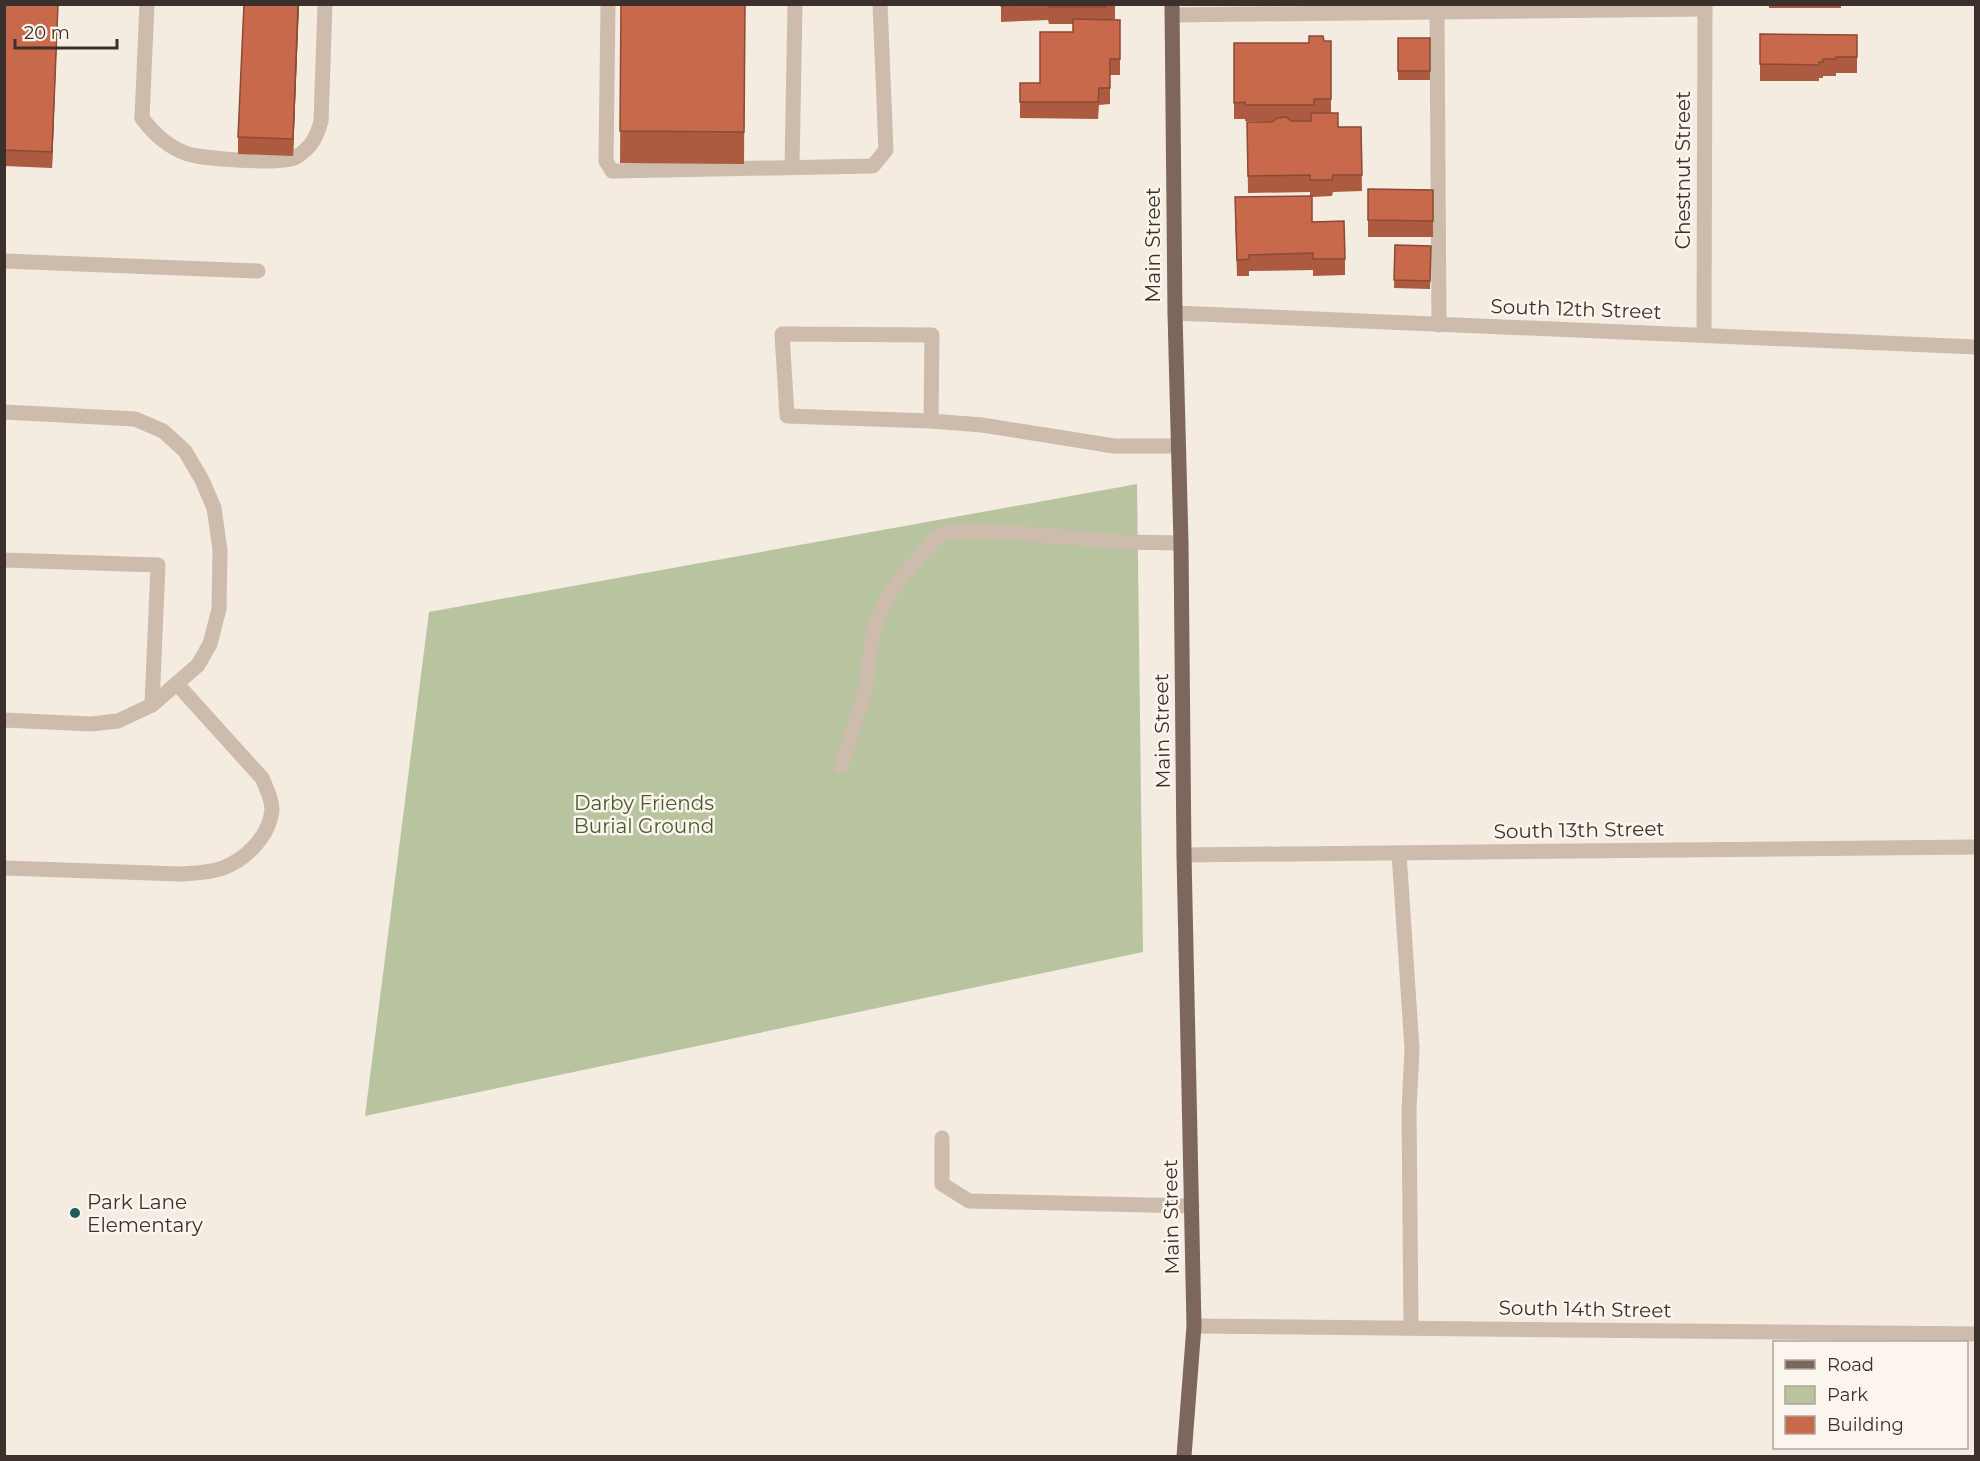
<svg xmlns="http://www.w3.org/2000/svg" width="1980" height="1461" viewBox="0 0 1980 1461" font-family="Montserrat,sans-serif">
  <rect width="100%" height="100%" fill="#f4ebe1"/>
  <!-- green -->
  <polygon fill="#b8c4a0" points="1137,484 1143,952 365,1116 429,612"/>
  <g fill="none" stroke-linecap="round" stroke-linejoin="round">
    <!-- service -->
    <g stroke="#cdbbac" stroke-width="15">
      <polyline points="608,4 606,161 612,171 873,166 886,150 880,4"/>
      <polyline points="1437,12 1439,325"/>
      <path d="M142,118C153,133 167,146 185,153C200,159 283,165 296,157C311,148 317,137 321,121L325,4"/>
      <polyline points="792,167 795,4"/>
      <polyline points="4,261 258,271"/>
      <polyline points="931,421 932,335 782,334 787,416 931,421 982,425 1114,446 1178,446"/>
      <polyline points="4,560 158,565 152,705"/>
      <polyline points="841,766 865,692 873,632 885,602 897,583 932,542 943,534 964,531 1019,533 1122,542 1181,543"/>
      <polyline points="1399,853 1412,1049 1409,1110 1411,1328"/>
      <path d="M4,868L181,874C194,873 210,873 223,868C246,859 270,836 272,809C272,799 266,787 262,778L177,684"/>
      <polyline points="942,1138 942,1184 969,1201 1192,1206"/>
    </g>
    <!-- minor -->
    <g stroke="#cdbbac" stroke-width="15">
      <polyline points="1172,15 1705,9"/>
      <polyline points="142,118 147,4"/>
      <polyline points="1175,313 1976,347"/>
      <polyline points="1704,335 1705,4"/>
      <polyline points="4,412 135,419 163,431 185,451 202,480 214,508 220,550 219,609 210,644 198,665 152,705 118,721 91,724 4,720"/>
      <polyline points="1184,855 1976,847"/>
      <polyline points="1194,1326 1976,1334"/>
    </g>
    <!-- primary -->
    <polyline stroke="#7d675c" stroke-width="15" points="1172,4 1175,313 1181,543 1184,855 1194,1326 1184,1456"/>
  </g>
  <!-- wall -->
  <g fill="#ac5a40">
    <polygon points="4,4 58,4 52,168 4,166"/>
    <polygon points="299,4 293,156 238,154 238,137"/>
    <polygon points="621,4 745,4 744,164 620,163"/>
    <polygon points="1001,4 1115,4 1115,19 1105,20 1120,20 1120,75 1110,75 1110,104 1099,105 1098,119 1020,118 1020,83 1040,83 1073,32 1073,24 1049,24 1048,20 1001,22"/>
    <rect x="1769" y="4" width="72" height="4"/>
    <polygon points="1760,34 1857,35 1857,73 1836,73 1836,76 1823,76 1823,78 1819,78 1819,81 1760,81"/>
    <rect x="1398" y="38" width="32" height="42"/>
    <polygon points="1324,41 1331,41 1331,113 1338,127 1361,127 1362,191 1333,192 1332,196 1312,197 1312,222 1345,259 1345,275 1313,276 1313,270 1249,271 1249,276 1237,276 1235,214 1310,196 1310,192 1248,193 1247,122 1273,121 1245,121 1245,119 1234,119 1234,43 1309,43"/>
    <polygon points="1368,189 1433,190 1433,237 1368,237"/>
    <polygon points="1395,245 1431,246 1430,289 1394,288"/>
  </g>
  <!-- shaded-wall -->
  <g fill="#8c4a34">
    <polygon points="58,4 52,168 52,152"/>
    <polygon points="298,4 299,4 293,156 293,139"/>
  </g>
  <!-- building -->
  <g fill="#c8694b" stroke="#8c4a34" stroke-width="1.5">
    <polygon points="4,4 58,4 52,152 4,150"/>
    <polygon points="244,4 298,4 293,139 238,137"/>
    <polygon points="621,4 745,4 744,132 620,131"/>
    <polygon points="1001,4 1037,4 1001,6"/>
    <polygon points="1048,4 1105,4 1105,7 1049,7"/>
    <polygon points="1073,19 1120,20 1120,59 1110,59 1110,88 1099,88 1098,102 1020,102 1020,83 1040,83 1040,32 1073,32"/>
    <polygon points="1760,34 1857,35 1857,57 1836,57 1836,59 1823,59 1823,62 1819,62 1819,65 1760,64"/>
    <polygon points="1309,36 1323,36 1324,41 1331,41 1331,99 1314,99 1314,105 1245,105 1245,102 1234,103 1234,43 1309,43"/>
    <rect x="1398" y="38" width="32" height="33"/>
    <polygon points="1311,113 1338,113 1338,127 1361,127 1362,175 1333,175 1332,180 1310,180 1310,175 1248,176 1247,122 1272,122 1277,118 1286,117 1291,121 1311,121"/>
    <polygon points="1368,189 1433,190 1433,221 1368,220"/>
    <polygon points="1312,196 1312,222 1344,221 1345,259 1313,259 1313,253 1249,255 1249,259 1237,260 1235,197"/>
    <polygon points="1395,245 1431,246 1430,281 1394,280"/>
  </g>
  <!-- markers -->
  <circle fill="#1f5a5e" stroke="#fbf5ee" stroke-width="2" cx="75" cy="1213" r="6"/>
  <g text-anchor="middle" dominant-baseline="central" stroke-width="5" stroke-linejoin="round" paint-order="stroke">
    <!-- street labels -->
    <g font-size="20" fill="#3b302b" stroke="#fbf5ee">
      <text transform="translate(1683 170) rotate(-90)">Chestnut Street</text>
      <text transform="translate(1153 245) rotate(-90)">Main Street</text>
      <text transform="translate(1576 309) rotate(2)">South 12th Street</text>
      <text transform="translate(1162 731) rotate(-91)">Main Street</text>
      <text transform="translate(1579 830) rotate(-1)">South 13th Street</text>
      <text transform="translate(1171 1217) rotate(-91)">Main Street</text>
      <text transform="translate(1585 1309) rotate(1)">South 14th Street</text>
    </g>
    <!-- park labels -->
    <g font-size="20" fill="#4a5a2e" stroke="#fbf5ee">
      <text x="644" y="803">Darby Friends<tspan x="644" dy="23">Burial Ground</tspan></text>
    </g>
    <!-- poi labels -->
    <g font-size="20" fill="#3b302b" stroke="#fbf5ee" text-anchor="start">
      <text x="87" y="1202">Park Lane<tspan x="87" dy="23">Elementary</tspan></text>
    </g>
  </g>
  <!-- border -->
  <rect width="1980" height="1461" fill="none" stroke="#3b302b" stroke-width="12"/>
  <!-- legend -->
  <rect x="1773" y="1341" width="195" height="108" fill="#fbf5ee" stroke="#aea6a0" stroke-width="1.5"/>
  <rect x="1785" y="1360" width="30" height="9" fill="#7d675c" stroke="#aea6a0" stroke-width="1.5"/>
  <text x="1827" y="1371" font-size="18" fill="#3b302b">Road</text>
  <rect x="1785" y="1386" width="30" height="18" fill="#b8c4a0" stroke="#aea6a0" stroke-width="1.5"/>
  <text x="1827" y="1401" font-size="18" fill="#3b302b">Park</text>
  <rect x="1785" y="1416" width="30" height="18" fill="#c8694b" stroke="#aea6a0" stroke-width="1.5"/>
  <text x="1827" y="1431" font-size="18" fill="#3b302b">Building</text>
  <!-- scale -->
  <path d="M15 39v9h102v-9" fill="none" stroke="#3b302b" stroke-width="3"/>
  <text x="24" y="39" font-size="18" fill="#3b302b" stroke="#fbf5ee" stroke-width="4.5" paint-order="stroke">20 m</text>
</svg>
